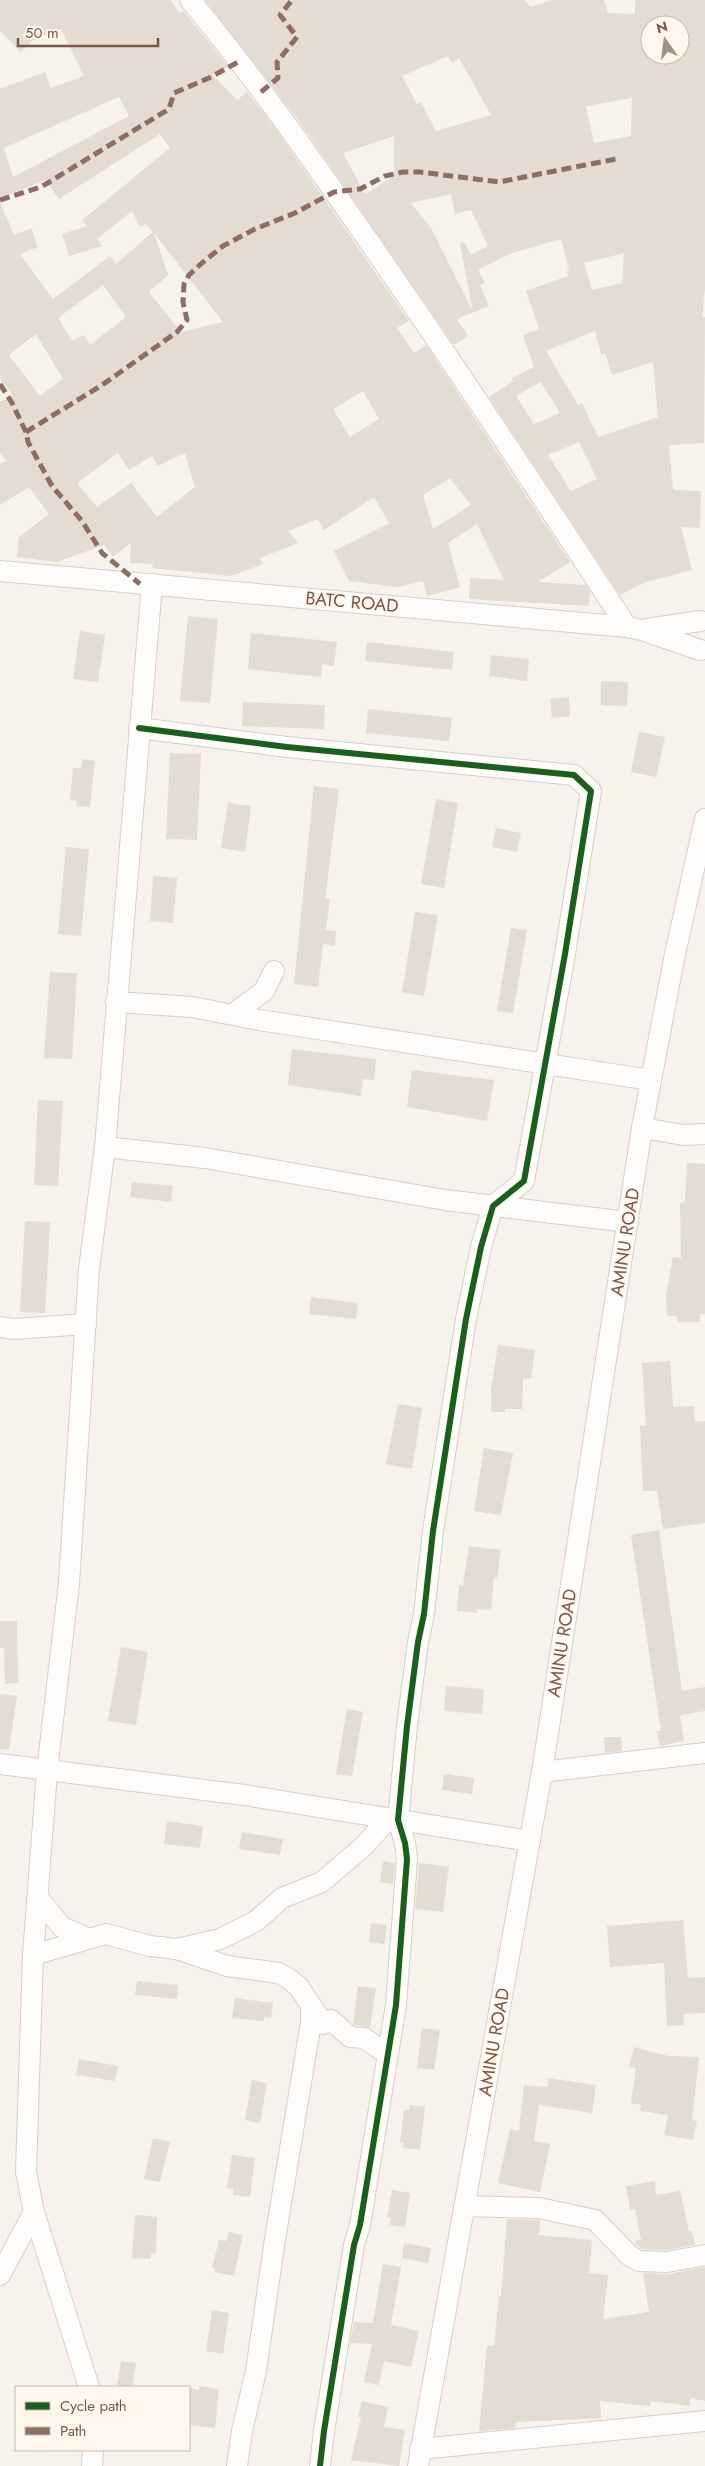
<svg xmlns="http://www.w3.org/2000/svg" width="705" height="2466" viewBox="0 0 705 2466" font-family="Jost,sans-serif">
  <rect width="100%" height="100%" fill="#f7f2eb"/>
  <!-- building -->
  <g fill="#e4dbd2" fill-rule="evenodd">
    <path d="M0,0H171L179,13L183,11L229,67L212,74L237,100L247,92L277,131L409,321L397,328L414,353L426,345L570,562L538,582L586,585L590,592L589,606L469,599L470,578L504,580L477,524L448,543L460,587L427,596L423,581L397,587L349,581L334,551L389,523L374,497L324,530L318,519L288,531L298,543L260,558L263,564L231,576L152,568L153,564L130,563L131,543L113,557L104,545L57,562L17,557L19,537L49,514L29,487L0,505V464L6,461L0,452V402L13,396L0,378V202L14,235L31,228L38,247L20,254L53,299L110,256L116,264L153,232L146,224L140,227L132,211L97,239L102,246L69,256L62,234L87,226L82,220L170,148L160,134L59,199L46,180L0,198V89L45,72L51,88L84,76L61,29L32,41L21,52L0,31ZM119,97L129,116L13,177L4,148ZM154,233L178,264L223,322L181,332L149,292L168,275ZM103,285L126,317L90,345L84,335L72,341L58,318ZM36,334L63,379L40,396L9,355ZM363,391L379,419L350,437L333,409ZM118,453L129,470L152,456L158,466L185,453L195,487L157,517L131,483L97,507L77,483ZM450,478L471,505L433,529L423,495Z"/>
    <path d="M205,0H525L530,7L552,0H604L608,13L635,14V0H705V288L702,317H705L704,443L669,445L673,490L701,491L700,528L681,527L692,570L646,582L620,595L489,397L513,381L512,378L534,367L523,335L539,329L526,291L568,276L567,271L569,270L561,239L509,254L478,270L485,283L480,285L489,306L457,319L468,336L454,345L296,117ZM650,25H680V57L650,56ZM448,56L452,63L459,58L491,115L436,131L421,102L417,104L402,76ZM632,98L631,136L594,143L586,106ZM394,136V176L365,194L343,153ZM451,194L455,214L471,210L488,246L471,255L464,242L460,244L473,312L431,228L411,203ZM624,253L622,283L592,290L584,263ZM595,331L601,354L605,353L612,375L653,362L658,417L598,437L582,403L578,405L546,351ZM541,382L560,413L534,424L516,396ZM579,442L597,479L571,491L548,455Z"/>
    <polygon points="188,616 218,619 210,703 180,701"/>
    <polygon points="80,631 105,635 98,682 73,679"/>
    <polygon points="251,633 337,642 334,666 322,664 321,677 248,669"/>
    <polygon points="367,642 454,652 452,670 365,661"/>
    <polygon points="491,655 529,659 527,681 489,676"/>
    <polygon points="601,681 628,682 627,706 601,705"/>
    <polygon points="569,697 570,716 552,718 550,699"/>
    <polygon points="243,702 325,705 324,729 242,726"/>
    <polygon points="368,709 452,718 449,741 366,733"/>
    <polygon points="639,732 665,737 656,777 631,772"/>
    <polygon points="170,753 201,754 197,840 166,839"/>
    <polygon points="83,759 95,761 90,807 76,806 77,801 70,800 73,768 81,768"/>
    <polygon points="314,786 339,789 325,899 330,899 326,930 336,931 335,946 323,944 318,987 294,984"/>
    <polygon points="436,799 458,803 444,888 421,884"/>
    <polygon points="228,803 251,806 245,852 221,848"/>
    <polygon points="496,828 521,833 517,852 492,847"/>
    <polygon points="66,847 89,849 81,936 58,934"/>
    <polygon points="153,876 177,878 173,923 150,921"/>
    <polygon points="415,912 438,915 424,996 402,992"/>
    <polygon points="511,928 527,930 513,1013 497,1011"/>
    <polygon points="50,972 77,973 72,1059 44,1058"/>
    <polygon points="292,1049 376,1059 374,1080 363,1079 361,1096 288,1085"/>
    <polygon points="412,1070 494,1080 487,1121 407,1107"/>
    <polygon points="38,1100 63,1101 58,1186 34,1185"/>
    <polygon points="687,1163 705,1164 705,1314 700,1314 700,1322 677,1322 677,1316 667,1316 666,1295 673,1257 681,1258 680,1203 685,1202"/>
    <polygon points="132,1182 173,1186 171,1202 130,1197"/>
    <polygon points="25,1221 50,1222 45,1313 20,1312"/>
    <polygon points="311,1297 358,1303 356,1319 309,1314"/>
    <polygon points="498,1345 535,1350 531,1379 523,1378 522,1409 505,1409 505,1412 491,1412 491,1390"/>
    <polygon points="670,1361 673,1407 694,1406 695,1422 705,1421 705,1523 663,1529 657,1491 643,1491 640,1426 646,1426 642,1363"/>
    <polygon points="398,1404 422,1408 412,1469 386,1464"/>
    <polygon points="484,1448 513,1453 501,1515 474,1511"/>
    <polygon points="659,1530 682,1691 705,1687 705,1711 680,1715 684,1741 660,1746 657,1731 661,1731 631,1535"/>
    <polygon points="469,1546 501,1550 497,1578 494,1577 491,1610 477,1609 477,1613 457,1611 459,1585 463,1586"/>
    <polygon points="0,1621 17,1621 18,1683 5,1684 4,1648 0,1648"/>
    <polygon points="121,1647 148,1652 136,1725 108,1721"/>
    <polygon points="446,1686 484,1689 482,1714 444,1711"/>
    <polygon points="0,1694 17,1696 9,1750 0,1749"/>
    <polygon points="347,1709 363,1712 352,1776 336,1774"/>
    <polygon points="604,1737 621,1737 622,1751 605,1753"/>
    <polygon points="444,1774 474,1778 472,1794 442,1790"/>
    <polygon points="167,1821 203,1826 200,1848 164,1844"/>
    <polygon points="242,1832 283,1839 280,1855 239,1849"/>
    <polygon points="383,1861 395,1863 393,1884 380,1882"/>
    <polygon points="419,1863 449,1867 443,1912 415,1909"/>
    <polygon points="683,1920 688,1978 705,1977 705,2013 683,2014 684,2025 667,2026 664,1963 610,1967 607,1926"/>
    <polygon points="371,1923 387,1925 384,1944 369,1942"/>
    <polygon points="137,1981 178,1985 177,1999 135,1995"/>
    <polygon points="358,1986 376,1988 370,2028 353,2024"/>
    <polygon points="235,1998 273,2003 271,2018 264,2017 264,2021 232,2018"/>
    <polygon points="422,2028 440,2030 434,2070 417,2068"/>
    <polygon points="634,2047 668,2056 699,2057 692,2120 697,2121 693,2140 664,2135 668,2115 640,2111 641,2105 631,2103 636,2068 629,2067"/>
    <polygon points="79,2059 118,2066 115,2081 76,2075"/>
    <polygon points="548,2078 596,2085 592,2113 539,2105 534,2141 550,2144 540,2192 498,2183 510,2129 519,2131 524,2085 548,2087"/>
    <polygon points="252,2080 267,2083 260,2123 245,2120"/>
    <polygon points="409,2105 425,2107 420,2149 403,2148 404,2142 400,2142 404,2110 409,2110"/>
    <polygon points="153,2138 170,2142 160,2182 144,2179"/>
    <polygon points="232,2155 255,2158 250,2197 233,2195 233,2189 227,2188"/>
    <polygon points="655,2181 656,2195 680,2191 689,2231 692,2231 695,2245 666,2250 642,2249 635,2244 635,2241 641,2240 635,2209 630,2210 626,2186"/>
    <polygon points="392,2190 410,2193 405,2227 390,2225 391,2218 387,2218"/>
    <polygon points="135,2215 157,2217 156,2254 151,2253 151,2259 132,2258"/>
    <polygon points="507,2219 540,2220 539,2235 592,2240 589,2273 608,2275 603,2319 649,2312 643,2273 669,2274 705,2267 705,2401 690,2398 690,2406 651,2401 650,2406 600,2401 601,2418 516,2422 515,2428 479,2431 487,2346 494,2346 499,2296 501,2296"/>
    <polygon points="229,2232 243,2235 234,2276 214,2272 215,2268 212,2268 219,2240 226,2241"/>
    <polygon points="404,2243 431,2248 428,2263 402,2258"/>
    <polygon points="383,2264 401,2267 391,2325 419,2331 411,2367 384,2361 379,2385 364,2382 372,2344 350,2343 354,2322 373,2323"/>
    <polygon points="212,2310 229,2313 223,2354 206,2351"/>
    <polygon points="121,2361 136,2363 132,2387 117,2387"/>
    <polygon points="199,2386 219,2389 215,2428 189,2425 189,2388 199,2390"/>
    <polygon points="362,2401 388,2407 384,2427 405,2430 399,2466 351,2460 361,2417 358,2417"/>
  </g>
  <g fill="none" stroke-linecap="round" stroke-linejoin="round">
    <defs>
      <g id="minor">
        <path d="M190,0C257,80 317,167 377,253C462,376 545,501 627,627"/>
        <polyline points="0,571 627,627 642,630 700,650"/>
        <polyline points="647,629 700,621"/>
        <polyline points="139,728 287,747 574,775 591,791 565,954 524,1181 493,1206 481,1247 466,1319 433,1531 424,1614 418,1642 407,1726 398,1820 405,1843 407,1859 396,2005 360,2225 354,2245 324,2431 320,2466"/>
        <polyline points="116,1002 192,1007 259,1020 651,1080"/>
        <polyline points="233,1014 264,991 274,971"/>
        <polyline points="642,1128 684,1135 705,1134"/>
        <polyline points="105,1147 205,1158 445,1200 628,1222"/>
        <polyline points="0,1327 13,1329 86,1324"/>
        <polyline points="0,1764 244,1795 530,1841"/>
        <polyline points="542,1772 705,1753"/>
        <polyline points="38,1898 62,1927 87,1938"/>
        <polyline points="177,1949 227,1966 278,1973 288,1978 299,1987 323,2024 331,2020 350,2037 364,2038 387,2054"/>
        <polyline points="33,1955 106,1934 150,1946 177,1949 220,1939 256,1921 282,1898 322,1882 364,1846 389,1818"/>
        <polyline points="464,2206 539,2208 595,2220 630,2256 639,2261 667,2262 705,2255"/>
        <polyline points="0,2275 34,2212"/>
        <polyline points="89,2387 34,2212 26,2172 33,1955 47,1771 69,1583 89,1269 105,1147 152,584"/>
        <polyline points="420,2449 705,2421"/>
        <polyline points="92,2466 93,2450"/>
        <polyline points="237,2466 242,2431 256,2371 275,2239 311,2022 311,2007"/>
        <polyline points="418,2466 542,1772 642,1128 674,959 705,819"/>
      </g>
    </defs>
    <!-- minor casing -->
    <use href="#minor" stroke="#d6cec8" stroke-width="22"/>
    <!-- minor -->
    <use href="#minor" stroke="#fefdfc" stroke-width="20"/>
    <!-- quiet -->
    <g stroke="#8d6e63" stroke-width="5" stroke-dasharray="10 5" stroke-linecap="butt">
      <polyline points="261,92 278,78 277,62 297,37 280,15 292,0"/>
      <polyline points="0,200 41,187 169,109 174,93 209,78 240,61"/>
      <polyline points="0,384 12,403 26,432 28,442 52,486 82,521 102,553 140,584"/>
      <polyline points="26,432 102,385 177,332 187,320 183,302 184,284 189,275 202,263 223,246 255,229 295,213 334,192 360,189 385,176 403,172 420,172 499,182 616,159"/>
    </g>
    <defs>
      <polyline id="cycleway" points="139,728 287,747 574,775 591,791 565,954 524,1181 493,1206 481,1247 466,1319 433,1531 424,1614 418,1642 407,1726 398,1820 405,1843 407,1859 396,2005 360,2225 354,2245 324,2431 320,2466"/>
    </defs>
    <!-- cycleway casing -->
    <use href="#cycleway" stroke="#fff7ed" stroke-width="9"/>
    <!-- cycleway -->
    <use href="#cycleway" stroke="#1b5e20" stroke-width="6"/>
  </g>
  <g text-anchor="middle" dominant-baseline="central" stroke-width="4" stroke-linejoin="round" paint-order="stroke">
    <!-- street labels -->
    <g font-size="18" fill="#785849" stroke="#fff7ed">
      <text transform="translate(352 602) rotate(5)">BATC ROAD</text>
      <text transform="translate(625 1242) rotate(-81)">AMINU ROAD</text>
      <text transform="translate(562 1643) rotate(-81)">AMINU ROAD</text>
      <text transform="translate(494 2042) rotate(-80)">AMINU ROAD</text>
    </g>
  </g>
  <!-- legend -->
  <rect x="15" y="2386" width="175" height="65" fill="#fff7ed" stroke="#c9b7ab"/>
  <rect x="25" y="2402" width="25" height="8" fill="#1b5e20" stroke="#c9b7ab"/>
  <text x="60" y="2411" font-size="15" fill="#785849">Cycle path</text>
  <rect x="25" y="2427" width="25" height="8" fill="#8d6e63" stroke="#c9b7ab"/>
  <text x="60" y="2436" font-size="15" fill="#785849">Path</text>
  <!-- north arrow -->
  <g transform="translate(665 40) rotate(346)"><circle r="24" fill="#fff7ed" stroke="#c9b7ab"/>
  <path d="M0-4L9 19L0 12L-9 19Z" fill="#a48e82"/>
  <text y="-8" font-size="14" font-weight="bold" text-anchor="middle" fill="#785849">N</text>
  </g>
  <!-- scale -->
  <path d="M18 38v8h140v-8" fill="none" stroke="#785849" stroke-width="2.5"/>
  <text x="25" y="38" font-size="15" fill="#785849" stroke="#fff7ed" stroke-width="4" paint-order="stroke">50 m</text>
</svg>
